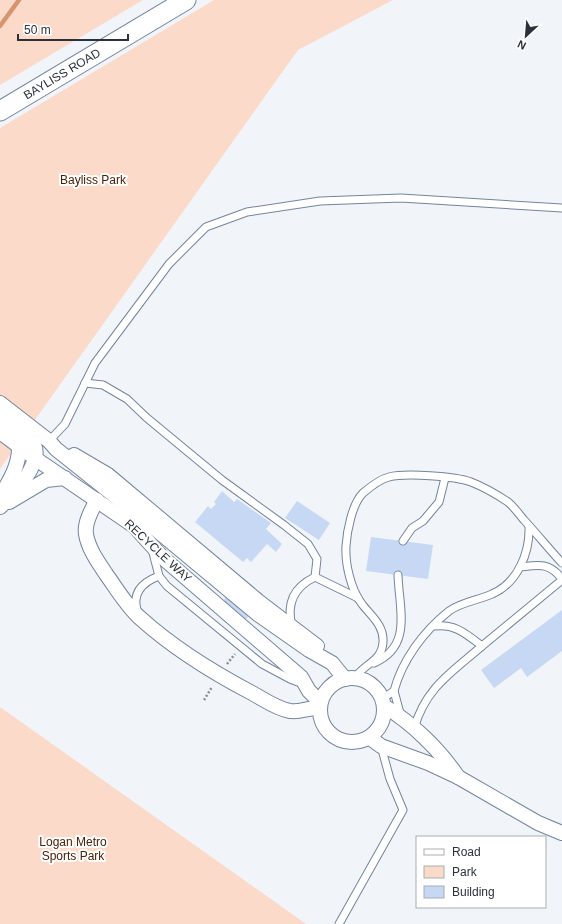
<svg xmlns="http://www.w3.org/2000/svg" width="562" height="924" viewBox="0 0 562 924" font-family="Helvetica,sans-serif">
  <rect width="100%" height="100%" fill="#f1f5fa"/>
  <!-- green -->
  <g fill="#fbdac9">
    <polygon points="0,0 143,0 0,85"/>
    <polygon points="214,0 393,0 298,50 0,469 0,128"/>
    <polygon points="0,707 306,924 0,924"/>
  </g>
  <g fill="none" stroke-linecap="round" stroke-linejoin="round">
    <!-- stream -->
    <polyline stroke="#d69571" stroke-width="4.5" points="0,26 19,0"/>
  </g>
  <!-- building -->
  <g fill="#c6d8f3">
    <polygon points="222,491 234,502 237,499 271,523 266,529 282,544 276,552 267,544 251,562 247,558 243,562 195,522 208,506 211,509 216,504 214,502"/>
    <polygon points="297,501 330,523 319,540 285,518"/>
    <polygon points="371,537 433,545 428,579 366,571"/>
    <polygon points="227,596 250,614 244,622 221,603"/>
    <polygon points="562,610 562,651 527,677 521,668 494,688 481,670"/>
  </g>
  <g fill="none" stroke-linecap="round" stroke-linejoin="round">
    <defs>
      <g id="lane">
        <polyline points="85,383 103,385 127,399 147,418 222,480 284,525 308,544 317,559 315,577"/>
        <polyline points="49,441 65,424 95,363 169,264 206,227 247,212 320,201 401,198 562,208"/>
        <polyline points="403,541 412,528 423,521 439,502 445,478"/>
        <polyline points="152,549 159,576 167,586 262,664 290,679 303,684"/>
        <path d="M520,567C539,565 549,562 562,579"/>
        <path d="M137,610C132,592 143,582 159,576"/>
        <path d="M292,626C286,603 294,587 315,577L358,598"/>
        <path d="M435,626C456,624 466,634 482,646L562,580"/>
        <path d="M374,663C413,646 399,609 398,575"/>
        <path d="M355,678C363,664 382,662 383,642C384,625 371,616 362,604C351,590 345,564 346,546C347,531 352,504 363,493C370,487 381,479 389,477C405,473 455,476 471,482C484,487 496,494 508,502C514,507 519,514 524,520C537,534 549,549 562,563"/>
        <polyline points="394,691 401,717"/>
        <path d="M382,699L394,691C402,660 424,631 449,611C461,602 479,600 492,594C518,583 530,552 529,526"/>
        <path d="M414,729C425,688 452,672 482,646"/>
        <polyline points="339,924 403,810 390,779 381,746"/>
      </g>
      <g id="street">
        <polyline points="0,403 49,441 56,449 135,512 259,615 309,650 332,663 345,679"/>
        <path d="M0,417C10,425 27,433 34,445C43,463 13,495 0,507"/>
        <polyline points="0,432 36,459 134,526 163,558 301,677 309,691 320,702"/>
        <polyline points="74,455 108,475 258,601 317,646"/>
        <path d="M0,496C10,481 20,464 19,445"/>
        <path d="M97,500C92,509 84,523 86,534C88,548 98,562 106,574C116,588 126,605 139,617C173,648 212,672 252,693C263,699 277,709 290,711C300,713 308,707 319,708"/>
        <polyline points="9,502 46,480 65,478"/>
        <circle cx="352" cy="710" r="32"/>
        <path d="M384,706C412,723 439,749 458,777"/>
        <polyline points="370,738 381,746 428,763 458,777 538,823 562,833"/>
      </g>
      <polyline id="secondary" points="0,111 186,0"/>
    </defs>
    <!-- lane casing -->
    <use href="#lane" stroke="#73849d" stroke-width="9"/>
    <!-- street casing -->
    <use href="#street" stroke="#73849d" stroke-width="16"/>
    <!-- secondary casing -->
    <use href="#secondary" stroke="#73849d" stroke-width="21"/>
    <!-- path -->
    <g stroke="#888e95" stroke-width="2.5" stroke-dasharray="2 2" stroke-linecap="butt">
      <polyline points="227,664 235,654"/>
      <polyline points="204,700 212,687"/>
    </g>
    <!-- lane -->
    <use href="#lane" stroke="#fff" stroke-width="7"/>
    <!-- street -->
    <use href="#street" stroke="#fff" stroke-width="14"/>
    <!-- secondary -->
    <use href="#secondary" stroke="#fff" stroke-width="19"/>
  </g>
  <g text-anchor="middle" dominant-baseline="central" stroke-width="4" stroke-linejoin="round" paint-order="stroke">
    <!-- street labels -->
    <g font-size="12" fill="#2a313b" stroke="#fff">
      <text transform="translate(62 74) rotate(-31)">BAYLISS ROAD</text>
      <text transform="translate(158 551) rotate(43)">RECYCLE WAY</text>
    </g>
    <!-- park labels -->
    <g font-size="12" fill="#4a2005" stroke="#fff">
      <text x="93" y="180">Bayliss Park</text>
      <text x="73" y="842">Logan Metro<tspan x="73" dy="14">Sports Park</tspan></text>
    </g>
  </g>
  <!-- legend -->
  <rect x="416" y="836" width="130" height="72" fill="#ffffff" stroke="#aaadb1"/>
  <rect x="424" y="849" width="20" height="6" fill="#ffffff" stroke="#aaadb1"/>
  <text x="452" y="856" font-size="12" fill="#2a313b">Road</text>
  <rect x="424" y="866" width="20" height="12" fill="#fbdac9" stroke="#aaadb1"/>
  <text x="452" y="876" font-size="12" fill="#2a313b">Park</text>
  <rect x="424" y="886" width="20" height="12" fill="#c6d8f3" stroke="#aaadb1"/>
  <text x="452" y="896" font-size="12" fill="#2a313b">Building</text>
  <!-- north arrow -->
  <g transform="translate(526 36) rotate(206)" stroke="#ffffff" stroke-width="3" paint-order="stroke">
  <path d="M0-3L7 15L0 10L-7 15Z" fill="#2a313b"/>
  <text y="-6" font-size="11" font-weight="bold" text-anchor="middle" fill="#2a313b">N</text>
  </g>
  <!-- scale -->
  <path d="M18 34v6h110v-6" fill="none" stroke="#2a313b" stroke-width="2"/>
  <text x="24" y="34" font-size="12" fill="#2a313b" stroke="#ffffff" stroke-width="3" paint-order="stroke">50 m</text>
</svg>
